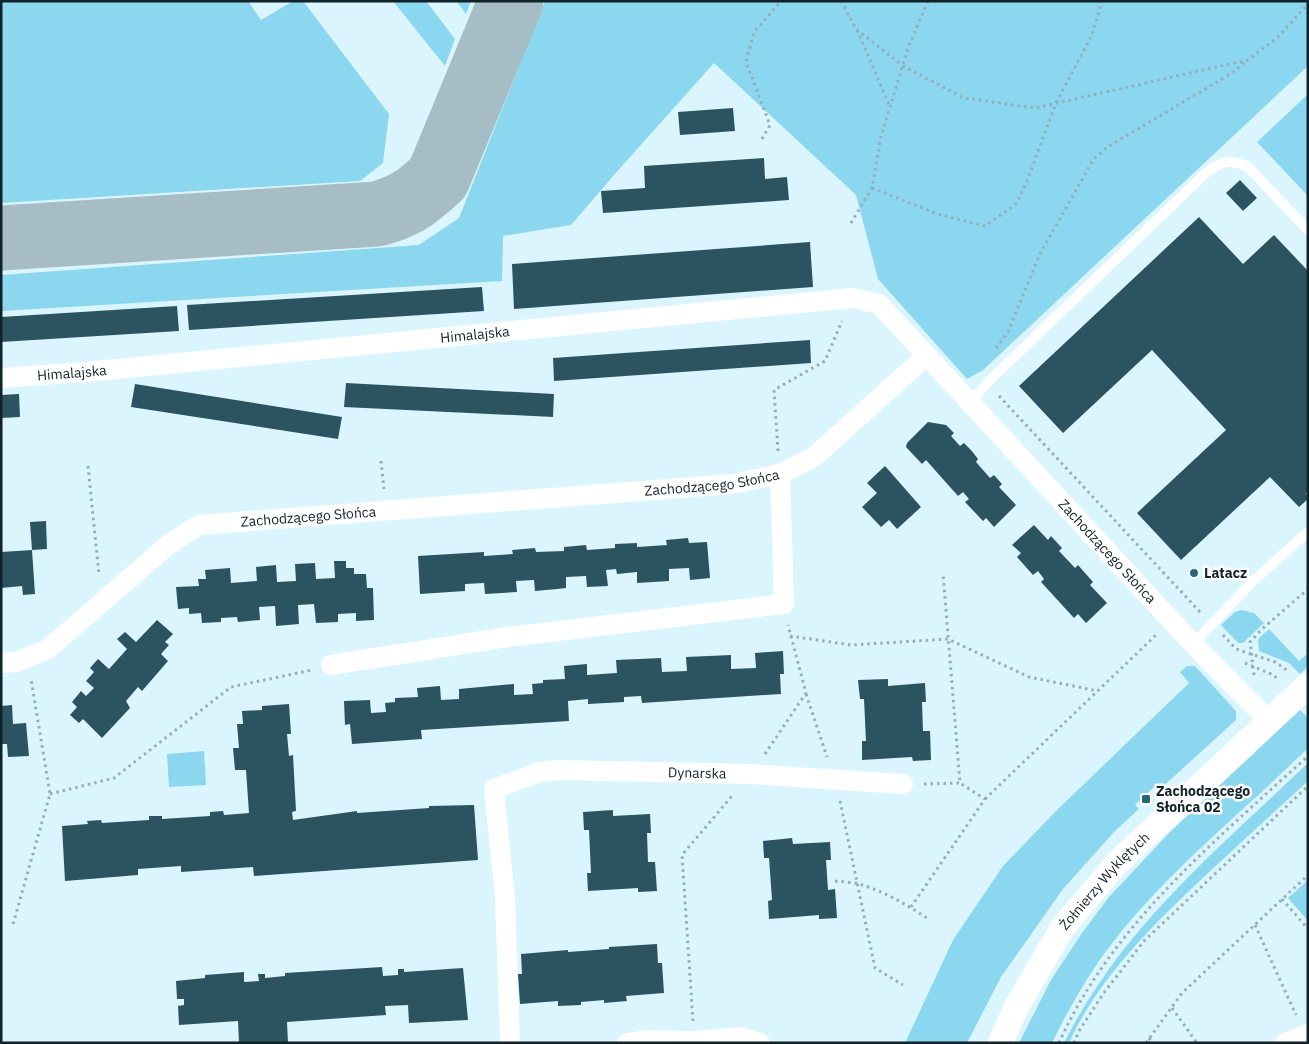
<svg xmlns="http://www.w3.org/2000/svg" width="1309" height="1044" viewBox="0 0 1309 1044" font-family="'IBM Plex Sans',sans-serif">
  <rect width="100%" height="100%" fill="#dbf5fe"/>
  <!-- green -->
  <g fill="#8bd7ef">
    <polygon points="1,1 248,1 261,20 293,1 303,1 389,114 383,163 360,181 1,203"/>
    <polygon points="393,1 426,1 455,39 445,66"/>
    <polygon points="456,1 471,1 466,14"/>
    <polygon points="545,1 1308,1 1308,66 983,370 967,379 878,279 856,195 714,63 614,175 571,225 503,236 502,281 1,311 1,275 419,245 459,218"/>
    <polygon points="1308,94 1308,196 1257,142"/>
    <polygon points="1241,610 1254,613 1264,623 1243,643 1238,643 1221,625 1235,612"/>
    <polygon points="1269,629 1299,661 1308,653 1308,666 1300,674 1289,663 1259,651 1258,639"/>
    <polygon points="1187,666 1195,666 1236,711 1236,720 1158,791 1154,787 1135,805 1139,809 1115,831 1063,889 1001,977 967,1043 905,1043 953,940 1003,866 1056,811 1189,683 1180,672"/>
    <path d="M1300,710L1308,718V748C1236,819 1152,883 1095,967C1079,991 1065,1016 1052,1043H1019L1051,980L1082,933L1109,897L1169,833Z"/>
    <polygon points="204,751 206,785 169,787 167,754"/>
    <path d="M1308,763V781C1273,813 1239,844 1205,876C1153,925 1099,977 1069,1043H1064C1122,927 1216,851 1308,763Z"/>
    <polygon points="1308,880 1308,921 1288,898"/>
  </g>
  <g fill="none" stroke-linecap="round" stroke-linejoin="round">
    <!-- taxiway -->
    <path stroke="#a6bdc6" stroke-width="65" d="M1,238L377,214C406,206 416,198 438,178L511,1"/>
  </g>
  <!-- building -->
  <g fill="#2c5460">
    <polygon points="733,108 735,131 680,135 678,112"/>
    <polygon points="764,158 765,179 787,177 789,200 603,213 601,191 645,188 644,166"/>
    <polygon points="1240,180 1257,198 1243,211 1226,193"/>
    <polygon points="1199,217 1243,264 1274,235 1308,271 1308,491 1306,493 1308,499 1299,507 1270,477 1181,560 1137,513 1226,430 1152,350 1063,433 1019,386"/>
    <polygon points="810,242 813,287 514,309 512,264"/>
    <polygon points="482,287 484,311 189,330 187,305"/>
    <polygon points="177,306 179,331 1,342 1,317"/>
    <polygon points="810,340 811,363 554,381 553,358"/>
    <polygon points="346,383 554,394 553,417 344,407"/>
    <polygon points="135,384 342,417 338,439 131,407"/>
    <polygon points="19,394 20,417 1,418 1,395"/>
    <polygon points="928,422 946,425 954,433 951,436 960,446 964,443 971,450 978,459 976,462 990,478 994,475 1002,484 999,487 1016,505 994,527 986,518 983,521 965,502 969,499 963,492 958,496 926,460 922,464 906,447 907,443"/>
    <polygon points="885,466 921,507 897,529 889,520 881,527 862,507 877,493 867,483"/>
    <polygon points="46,521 47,549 32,550 30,522"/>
    <polygon points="1034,525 1048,540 1051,536 1062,548 1059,551 1075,568 1078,565 1093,582 1090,585 1107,603 1086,623 1078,614 1074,618 1041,582 1044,579 1038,571 1033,575 1017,557 1021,553 1012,545"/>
    <polygon points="688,538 689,543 707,542 710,578 690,580 689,568 669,569 669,581 637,583 637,572 617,574 616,569 606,570 608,586 587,587 586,576 566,577 566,588 557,589 535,591 534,580 516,581 517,592 485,594 484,583 465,584 465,591 420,594 418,556 484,552 484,556 513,554 512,550 535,548 536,552 564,551 564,547 586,545 587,550 615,548 615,544 637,543 637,547 667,545 666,540"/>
    <polygon points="32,550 35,594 23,595 22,586 1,588 1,552"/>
    <polygon points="334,561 346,561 346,568 354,568 354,574 366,574 367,588 373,588 374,620 356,621 356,613 338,614 338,622 316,623 314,604 298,605 299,624 276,626 275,606 259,607 260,620 238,622 237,617 221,618 221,622 202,623 201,613 189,614 189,608 178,609 176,587 199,586 198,579 206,579 205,570 230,568 231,583 257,581 256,567 276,565 277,582 296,581 295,564 315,563 316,579 335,578"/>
    <polygon points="157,620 173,634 165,642 169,645 161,654 168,661 142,691 138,687 126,701 130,708 102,738 83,719 79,723 70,715 77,707 72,702 81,691 86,696 94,688 86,681 94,672 90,668 98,659 109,669 127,649 117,639 125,632 136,642"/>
    <polygon points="783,651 784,674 780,674 781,694 642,703 641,696 624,697 624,702 588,704 588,699 568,701 569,721 421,730 422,739 352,744 350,724 345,725 344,701 370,700 371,713 386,712 385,703 395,702 395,698 418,697 417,688 440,686 441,700 459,699 459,689 514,684 514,695 533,694 532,684 543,683 543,680 565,679 564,666 587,664 587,675 617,673 616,660 661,658 662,672 687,671 686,657 731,655 731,669 756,668 755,653"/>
    <polygon points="888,679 888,686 925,683 926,702 922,702 923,731 930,731 931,760 913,761 912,757 862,760 862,741 866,741 864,699 860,699 858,680"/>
    <polygon points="289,704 291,734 287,734 289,756 293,755 296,811 292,812 293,820 357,811 357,813 429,808 429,806 474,805 478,860 254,876 253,867 181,872 181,866 138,869 138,875 65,881 62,826 88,824 87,821 101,820 102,823 149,820 149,816 162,816 162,819 210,816 210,812 223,811 224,815 249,813 246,770 235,770 233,748 239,748 237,724 243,724 242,711 262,710 262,706"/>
    <polygon points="12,705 13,724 26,723 29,756 8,757 7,744 1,744 1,706"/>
    <polygon points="613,810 613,816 650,814 651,833 647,833 648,862 655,862 657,891 638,892 638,888 588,891 587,873 591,873 589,830 584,830 583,812"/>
    <polygon points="792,838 793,844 830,842 831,860 826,860 828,890 835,889 837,918 819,919 819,915 769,919 768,901 772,900 769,858 764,858 763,841"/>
    <polygon points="657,944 658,963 662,963 664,993 626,996 627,1001 604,1003 604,1000 581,1002 581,1005 558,1006 558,1001 520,1004 518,974 522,974 521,954 568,950 568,952 609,949 609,947"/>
    <polygon points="382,967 383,976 398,975 398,969 404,969 404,972 463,968 468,1020 409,1023 408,1005 385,1006 386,1015 287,1022 288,1043 239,1043 238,1021 179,1025 178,1006 184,1005 184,999 177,999 176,981 205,978 205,975 244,972 244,982 259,981 258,974 265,974 265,978 285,976 285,973"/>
  </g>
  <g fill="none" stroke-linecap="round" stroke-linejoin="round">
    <!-- path -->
    <g stroke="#96adb5" stroke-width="3" stroke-dasharray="2.5 4" stroke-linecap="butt">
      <polyline points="841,1 856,29 903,66 964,98 1035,108 1248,60 1278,37 1308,4"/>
      <polyline points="857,30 890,107"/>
      <polyline points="762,139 770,125 746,62 754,32 781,1"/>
      <polyline points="872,188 938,214 985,226 1016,204 1027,181 1056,103 1092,35 1102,1"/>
      <polyline points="851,223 872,188 881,137 908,48 928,1"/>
      <polyline points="996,348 1008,332 1040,254 1093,160 1106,148 1232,73 1248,60"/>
      <polyline points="999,396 1201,613"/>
      <polyline points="778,451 774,390 825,361 842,321"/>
      <polyline points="381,461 384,489"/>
      <polyline points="88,466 99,575"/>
      <polyline points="1223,635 1236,649 1275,662 1288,671"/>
      <polyline points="790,636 851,645 948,639 1029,677 1098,691"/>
      <polyline points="1245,663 1271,674 1280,680"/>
      <polyline points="1254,675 1250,642 1261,630 1308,589"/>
      <polyline points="806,694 827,757"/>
      <polyline points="765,754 806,693 788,625"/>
      <polyline points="924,784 960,783 943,573"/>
      <polyline points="50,794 114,778 231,687 312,670"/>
      <polyline points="985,799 1156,635"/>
      <polyline points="840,801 875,968 903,985"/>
      <path d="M835,881C843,882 852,882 859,884C884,891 909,906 930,920"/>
      <polyline points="1282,899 1308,929"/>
      <polyline points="911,907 985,799 960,783"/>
      <polyline points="13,924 50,794 31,679"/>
      <polyline points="1255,925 1296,1015"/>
      <polyline points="1172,1008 1197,1043"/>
      <polyline points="693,1021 682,855 732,796"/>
      <polyline points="1149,1038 1152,1043"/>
      <path d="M1059,1043C1111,926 1215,841 1308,756"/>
      <polyline points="1074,1043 1079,1031 1103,994 1144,941 1308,786"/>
      <polyline points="1146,1043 1182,993 1308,875"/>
    </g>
    <!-- service -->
    <g stroke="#fff" stroke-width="10">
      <path d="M970,402L991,379L1207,172C1223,161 1228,159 1247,166L1308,230"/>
      <polyline points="1193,644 1253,581 1308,532"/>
    </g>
    <!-- minor -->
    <g stroke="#fff" stroke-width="20">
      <path id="s1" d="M1,378L85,372L852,298L879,304L1193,644L1269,721"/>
      <path id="s2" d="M1,663L17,662L48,649L168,545L199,525L732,484L780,474L814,457L926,356"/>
      <polyline points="331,665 508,637 784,604 780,474"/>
      <path id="s3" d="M510,1043L505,898L494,789L540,772L557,770L752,774L903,784"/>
      <polyline points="627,1043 645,1040 694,1041 741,1037 760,1043"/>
      <polyline points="1285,1043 1308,1034"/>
    </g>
    <!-- tertiary -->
    <path stroke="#fff" stroke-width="25" id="s4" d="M1000,1043L1017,1006L1062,928L1118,862L1308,685"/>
  </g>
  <!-- markers -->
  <g fill="#246779" stroke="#fdfdfd" stroke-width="2">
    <circle cx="1194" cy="573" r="5"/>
    <rect x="1141" y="794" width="10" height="10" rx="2.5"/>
  </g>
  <g text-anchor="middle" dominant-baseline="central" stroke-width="5" stroke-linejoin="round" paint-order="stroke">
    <!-- street labels -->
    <g font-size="14" fill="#112228" stroke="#fdfdfd">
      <text stroke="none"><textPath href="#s1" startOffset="476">Himalajska</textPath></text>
      <text stroke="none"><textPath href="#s1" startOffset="71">Himalajska</textPath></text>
      <text stroke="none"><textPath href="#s2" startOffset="760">Zachodzącego Słońca</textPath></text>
      <text stroke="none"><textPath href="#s2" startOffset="355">Zachodzącego Słońca</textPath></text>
      <text stroke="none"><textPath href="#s1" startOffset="1219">Zachodzącego Słońca</textPath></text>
      <text stroke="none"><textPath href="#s3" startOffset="461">Dynarska</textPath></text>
      <text stroke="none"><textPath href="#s4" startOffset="194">Żołnierzy Wyklętych</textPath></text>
    </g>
    <!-- poi labels -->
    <g font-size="14" font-weight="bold" fill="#112228" stroke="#fdfdfd" text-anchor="start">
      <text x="1204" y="573">Latacz</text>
      <text x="1156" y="791">Zachodzącego<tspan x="1156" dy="16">Słońca 02</tspan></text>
    </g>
  </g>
  <!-- border -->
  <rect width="1309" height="1044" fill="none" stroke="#112228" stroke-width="5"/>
</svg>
